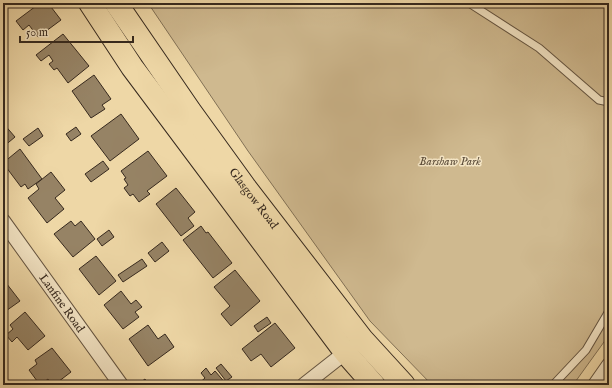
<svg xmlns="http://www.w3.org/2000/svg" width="612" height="388" viewBox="0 0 612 388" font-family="'IM FELL English',serif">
  <rect width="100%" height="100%" fill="#eed7a6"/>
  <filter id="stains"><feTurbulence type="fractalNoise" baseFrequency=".005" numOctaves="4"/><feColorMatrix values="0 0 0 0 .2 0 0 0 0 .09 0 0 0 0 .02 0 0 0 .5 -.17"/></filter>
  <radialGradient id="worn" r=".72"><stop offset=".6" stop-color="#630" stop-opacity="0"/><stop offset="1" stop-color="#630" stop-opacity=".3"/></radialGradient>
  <!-- green -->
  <polygon fill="#cfb98f" stroke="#827156" points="148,3 609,3 609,335 573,385 432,385 370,321 248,151"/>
  <!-- building -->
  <g fill="#968365" stroke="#36291e">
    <polygon points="40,3 48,3 61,20 38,37 29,25 23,30 16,21"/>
    <polygon points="63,34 89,66 68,83 57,68 54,70 49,64 53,61 49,55 41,61 36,55"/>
    <polygon points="94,75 111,99 102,105 105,109 91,118 72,91"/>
    <polygon points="121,114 139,139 110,161 91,136"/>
    <polygon points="3,123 15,137 3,147"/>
    <polygon points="76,127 81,134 71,141 66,134"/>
    <polygon points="38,128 43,136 29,146 23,139"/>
    <polygon points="20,149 42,179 28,189 25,184 21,187 3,163"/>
    <polygon points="148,151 167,176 147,191 150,194 139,202 133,194 130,196 124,188 128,185 124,179 126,178 121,171"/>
    <polygon points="103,161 109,169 91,182 85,174"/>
    <polygon points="51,172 65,190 55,198 64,209 47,223 28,198 39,189 36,184"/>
    <polygon points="176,188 195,212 188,218 194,226 181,236 156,204"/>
    <polygon points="71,221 75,226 81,221 95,239 73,257 54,234"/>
    <polygon points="201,226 206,233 208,232 232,263 213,278 183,240"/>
    <polygon points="109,230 114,237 102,246 97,239"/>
    <polygon points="162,242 169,251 155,262 148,253"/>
    <polygon points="96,256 116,281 99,295 79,269"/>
    <polygon points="142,259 147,266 123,282 118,275"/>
    <polygon points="235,270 260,301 231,326 221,314 230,306 214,287"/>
    <polygon points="3,279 20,301 3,313"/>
    <polygon points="121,291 131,304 136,300 142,307 135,312 139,317 123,329 104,305"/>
    <polygon points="25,312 45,336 28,350 17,337 12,342 6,335 13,329 10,325"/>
    <polygon points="267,317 271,323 258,332 254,326"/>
    <polygon points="275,323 295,348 271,367 261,354 251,361 242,349"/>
    <polygon points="148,325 158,339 165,334 174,347 148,366 129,339"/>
    <polygon points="52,348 71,372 54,385 52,385 48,379 40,385 29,370 37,364 35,360"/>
    <polygon points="221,364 232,377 226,381 216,368"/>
    <polygon points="206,368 211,375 215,371 227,385 197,385 205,378 201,373"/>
    <polygon points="145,379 149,385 138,385 138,384"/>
  </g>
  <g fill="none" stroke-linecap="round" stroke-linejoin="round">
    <defs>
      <g id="lane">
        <polyline points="469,3 539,48 599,100 609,102"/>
        <polyline points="553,385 586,350 609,311"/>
      </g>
      <g id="street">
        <path id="s1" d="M3,221L121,385"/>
        <polyline points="304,385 351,348"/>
        <polyline points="595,385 609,365"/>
      </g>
      <g id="primary">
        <polyline points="90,3 132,67 345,352 374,385"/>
        <path id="s2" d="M116,3L190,111L245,187L362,339L404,385"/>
      </g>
    </defs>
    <!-- lane casing -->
    <use href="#lane" stroke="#645440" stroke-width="9"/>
    <!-- street casing -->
    <use href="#street" stroke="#645440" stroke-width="16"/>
    <!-- primary casing -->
    <use href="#primary" stroke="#36291e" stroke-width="24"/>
    <!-- lane -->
    <use href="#lane" stroke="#f4e5c5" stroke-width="7"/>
    <!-- street -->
    <use href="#street" stroke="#f4e5c5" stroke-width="14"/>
    <!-- primary -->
    <use href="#primary" stroke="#eed7a6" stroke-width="22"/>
  </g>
  <g text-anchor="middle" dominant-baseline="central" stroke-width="3" stroke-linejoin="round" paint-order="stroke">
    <!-- park labels -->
    <g font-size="12" font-style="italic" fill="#5c4d3a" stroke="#f4e5c5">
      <text x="450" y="161">Barshaw Park</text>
    </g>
    <!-- street labels -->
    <g font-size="12" fill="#36291e" stroke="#f4e5c5">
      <text stroke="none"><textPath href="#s2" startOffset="239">Glasgow Road</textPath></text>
      <text stroke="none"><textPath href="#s1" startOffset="101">Lanfine Road</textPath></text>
    </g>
  </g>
  <!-- margin -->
  <rect width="612" height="388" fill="none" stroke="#eed7a6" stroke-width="16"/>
  <rect x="4" y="4" width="604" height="380" fill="none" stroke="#36291e" stroke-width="2"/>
  <rect x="8" y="8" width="596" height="372" fill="none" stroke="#36291e"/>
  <!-- scale -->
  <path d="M20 36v6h113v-6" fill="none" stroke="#36291e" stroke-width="2"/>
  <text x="26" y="36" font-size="12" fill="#36291e" stroke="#f4e5c5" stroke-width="3" paint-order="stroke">50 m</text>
  <rect width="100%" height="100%" filter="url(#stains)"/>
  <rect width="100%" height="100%" fill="url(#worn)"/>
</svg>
